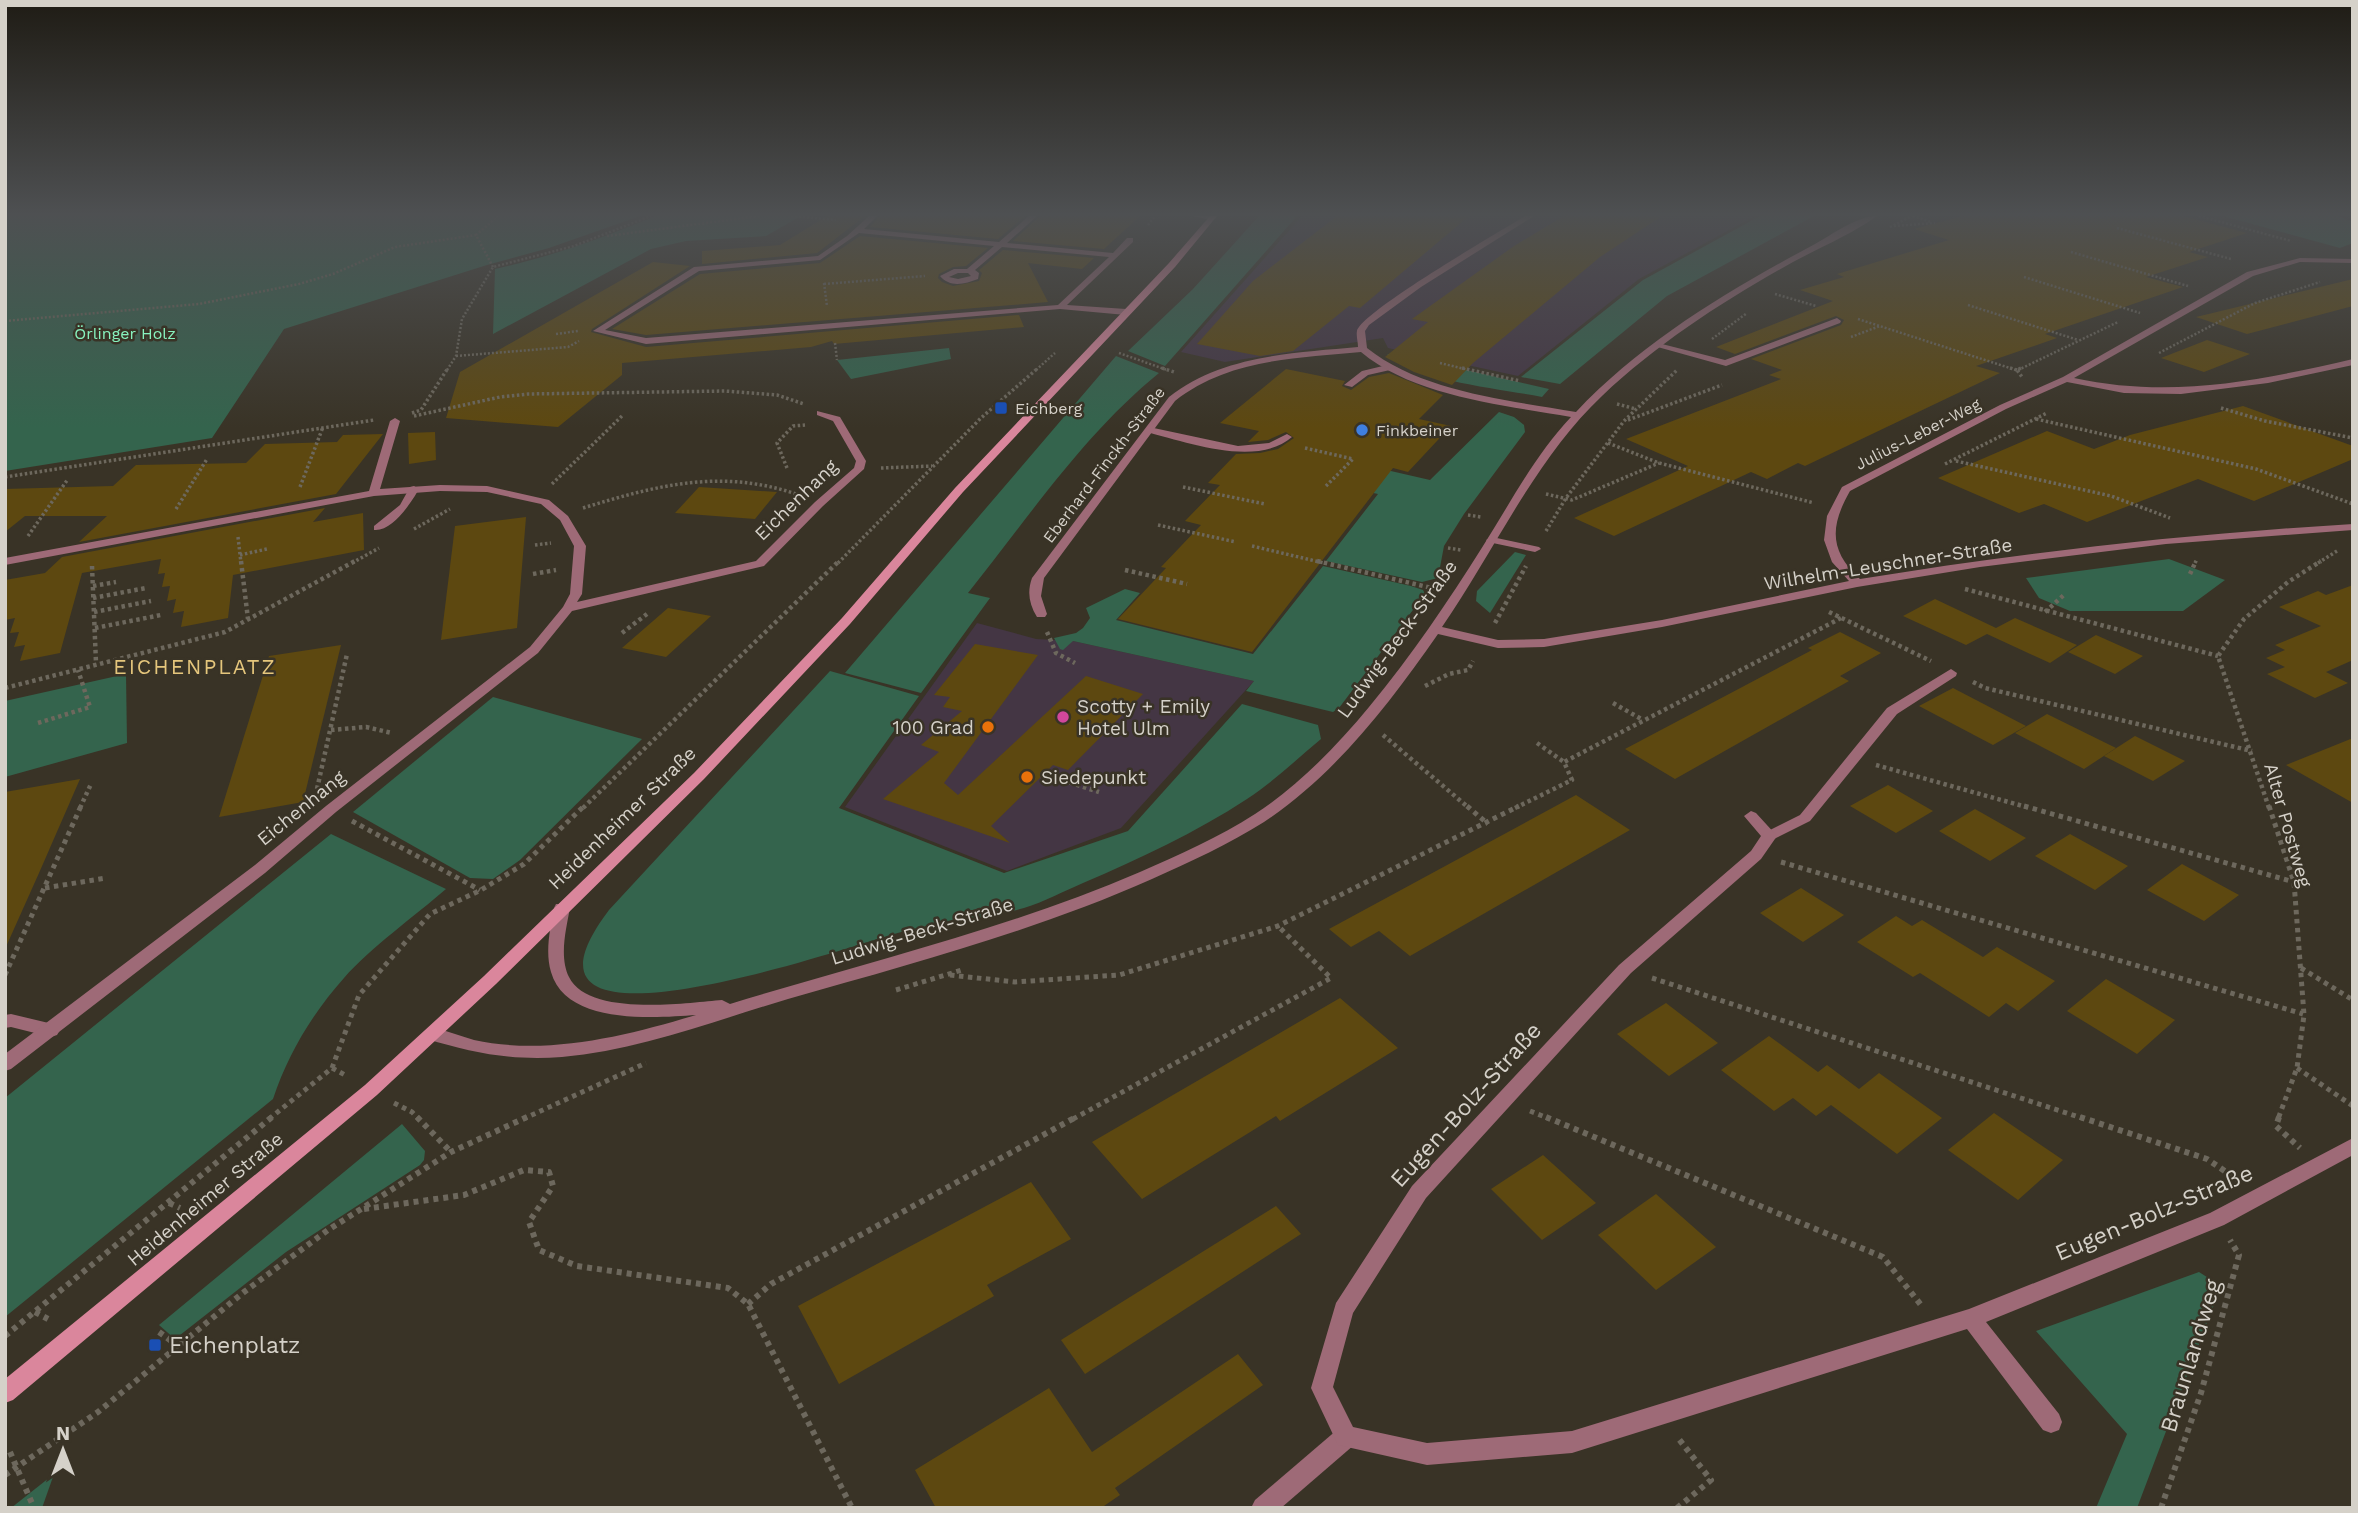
<svg xmlns="http://www.w3.org/2000/svg" width="2358" height="1513" viewBox="0 0 2358 1513" font-family="'Work Sans',sans-serif">
  <rect width="100%" height="100%" fill="#393326"/>
  <!-- commercial -->
  <g fill="#443644">
    <polygon points="1302,216 1755,216 1639,279 1518,376 1388,348 1383,338 1225,362 1181,352"/>
    <polygon points="977,623 1036,639 1073,641 1254,681 1121,828 1007,871 845,807"/>
  </g>
  <!-- green -->
  <g fill="#34644d">
    <polygon points="5,216 640,216 549,248 487,265 284,329 212,438 5,471"/>
    <path d="M655,216H801L766,236L686,241L651,249L493,334L495,269C550,257 603,238 655,216Z"/>
    <polygon points="1259,216 1297,216 1165,366 1128,351 1193,289"/>
    <polygon points="1760,216 1814,216 1667,296 1560,384 1521,377 1643,280"/>
    <polygon points="2223,216 2338,216 2353,222 2353,243 2340,248"/>
    <polygon points="949,348 951,359 851,379 837,360"/>
    <path d="M1387,354H1397L1549,389L1542,397C1497,388 1421,382 1387,354Z"/>
    <path d="M1116,356L1159,373C1084,434 1028,518 968,593L990,598L921,693L845,673Z"/>
    <polygon points="1499,412 1514,417 1524,425 1525,432 1464,514 1444,546 1438,578 1422,582 1326,561 1378,494 1337,485 1356,463 1430,480"/>
    <polygon points="1515,552 1526,555 1490,613 1476,601 1477,591"/>
    <polygon points="2169,559 2225,580 2183,611 2070,611 2039,598 2026,578"/>
    <polygon points="1323,566 1411,586 1423,590 1425,594 1339,708 1333,712 1246,691 1254,681 1073,641 1063,650 1060,649 1054,638 1076,633 1083,628 1090,618 1086,608 1125,589 1140,593 1116,620 1253,654"/>
    <path d="M830,671L919,696L839,808L1004,873L1128,831L1242,704L1318,725L1321,739C1297,759 1273,782 1247,799C1195,833 1139,859 1083,883C1064,891 1044,902 1024,908C986,919 944,921 905,931C860,942 482,1078 609,910Z"/>
    <polygon points="126,674 127,743 5,777 5,701"/>
    <polygon points="493,697 642,739 520,860 493,879 470,878 353,812"/>
    <path d="M331,834L446,889C415,916 370,948 344,978C312,1014 288,1054 273,1099L5,1317V1098Z"/>
    <polygon points="402,1124 425,1151 424,1160 420,1165 286,1252 175,1339 159,1325"/>
    <polygon points="2199,1272 2221,1286 2137,1508 2096,1508 2127,1434 2036,1331"/>
    <polygon points="54,1474 42,1508 11,1508"/>
  </g>
  <!-- building -->
  <g fill="#5d4810">
    <polygon points="827,216 865,216 817,253 702,264 702,251 780,245"/>
    <polygon points="879,216 1025,216 998,239 870,227"/>
    <polygon points="1040,216 1140,216 1104,249 1013,241"/>
    <polygon points="1337,216 1469,216 1360,308 1349,306 1293,351 1260,356 1197,344 1253,281"/>
    <polygon points="1564,216 1662,216 1600,257 1473,363 1452,385 1414,372 1385,357 1428,322 1412,319 1514,246"/>
    <polygon points="1962,216 2183,216 2247,233 2189,252 2208,257 2146,277 2183,287 2045,334 2057,338 1976,366 2000,373 1805,466 1798,463 1767,479 1751,472 1614,536 1574,518 1688,466 1626,439 1781,379 1769,375 1782,370 1751,359 1841,325 1844,320 1836,316 1735,354 1716,347 1833,301 1800,290 1844,277 1837,274 1949,240 1914,229"/>
    <polygon points="860,236 988,248 966,266 953,267 939,274 938,278 942,282 953,286 979,281 982,273 979,270 1003,250 1094,258 1082,269 1028,263 1048,302 646,335 612,329 700,274 820,263"/>
    <polygon points="653,262 690,266 592,329 591,332 646,347 1019,315 1024,327 834,344 832,341 811,347 622,363 622,375 558,427 446,418 460,372"/>
    <polygon points="2353,279 2353,306 2247,334 2196,317"/>
    <polygon points="2207,340 2250,354 2204,372 2161,358"/>
    <polygon points="1286,369 1345,381 1342,386 1351,390 1369,377 1389,373 1443,395 1419,419 1451,426 1408,472 1393,468 1252,652 1118,619 1166,568 1161,567 1201,525 1185,521 1220,485 1208,483 1236,454 1260,453 1278,449 1294,438 1286,432 1268,440 1248,442 1259,431 1220,423"/>
    <polygon points="2243,406 2353,446 2353,459 2254,501 2198,479 2087,522 2044,504 2019,513 1938,478 2047,431 2094,449 2130,435"/>
    <polygon points="435,432 436,460 409,464 408,433"/>
    <polygon points="383,434 336,494 79,542 107,516 25,516 5,532 5,489 113,486 136,465 246,463 265,444 337,442 343,435"/>
    <polygon points="699,487 777,492 755,519 675,513"/>
    <polygon points="325,508 313,522 363,513 364,550 233,575 228,618 181,627 184,611 173,613 176,599 167,601 170,586 162,587 165,573 158,574 161,559 82,573 60,653 20,661 25,645 14,647 19,632 10,633 15,618 5,620 5,580 45,573 62,557"/>
    <polygon points="526,517 517,628 441,640 455,526"/>
    <polygon points="2353,585 2353,660 2326,672 2348,683 2315,698 2267,674 2285,667 2266,658 2285,650 2275,645 2321,626 2279,607 2318,591 2326,595"/>
    <polygon points="1935,599 1996,628 2015,618 2077,645 2050,663 1987,634 1966,645 1903,616"/>
    <polygon points="668,608 711,616 666,657 622,648"/>
    <polygon points="1840,632 1881,653 1840,676 1849,681 1675,779 1625,749 1812,650 1808,648"/>
    <polygon points="2096,635 2143,656 2115,674 2068,652"/>
    <polygon points="975,644 1038,655 944,783 958,795 1086,676 1143,694 1068,770 1053,765 991,826 1010,843 883,799 939,752 921,745 962,711 943,707 950,697 934,695"/>
    <polygon points="341,645 303,802 219,817 269,656"/>
    <polygon points="1953,688 2026,726 1993,745 1919,706"/>
    <polygon points="2047,714 2116,748 2084,769 2015,733"/>
    <polygon points="2135,736 2185,761 2153,781 2104,756"/>
    <polygon points="2353,738 2353,803 2286,765"/>
    <polygon points="80,779 39,873 5,949 5,792"/>
    <polygon points="1888,785 1933,811 1896,833 1850,806"/>
    <polygon points="1576,795 1630,830 1410,956 1379,931 1351,947 1329,929"/>
    <polygon points="1975,809 2026,838 1990,861 1939,831"/>
    <polygon points="2070,834 2128,866 2095,890 2035,856"/>
    <polygon points="2182,864 2239,895 2204,921 2147,890"/>
    <polygon points="1801,888 1844,915 1803,942 1760,913"/>
    <polygon points="1896,916 1912,926 1922,920 1983,957 1997,947 2055,981 2018,1011 2006,1003 1989,1017 1920,973 1913,977 1857,942"/>
    <polygon points="2106,979 2175,1020 2137,1054 2067,1011"/>
    <polygon points="1340,998 1398,1048 1280,1121 1276,1116 1142,1199 1092,1142"/>
    <polygon points="1666,1003 1718,1043 1669,1076 1617,1034"/>
    <polygon points="1769,1036 1818,1072 1827,1065 1859,1089 1879,1073 1942,1118 1897,1154 1831,1105 1816,1116 1793,1098 1774,1111 1721,1070"/>
    <polygon points="1994,1113 2063,1160 2018,1200 1948,1150"/>
    <polygon points="1543,1155 1596,1203 1542,1240 1491,1189"/>
    <polygon points="1031,1182 1071,1239 987,1285 994,1296 839,1384 798,1306"/>
    <polygon points="1656,1194 1716,1247 1656,1290 1598,1235"/>
    <polygon points="1276,1206 1301,1234 1085,1374 1061,1340"/>
    <polygon points="1238,1354 1263,1385 1115,1488 1120,1495 1101,1508 936,1508 915,1470 1049,1388 1092,1452"/>
  </g>
  <g fill="none" stroke-linecap="round" stroke-linejoin="round">
    <!-- path-far4 -->
    <g stroke="#6d685d" stroke-width="2.5" stroke-dasharray="2 2" stroke-linecap="butt">
      <polyline points="791,216 836,220"/>
      <polyline points="1913,216 1931,222"/>
      <polyline points="2199,216 2291,241"/>
      <polyline points="1148,225 1155,216"/>
      <polyline points="1894,226 1935,223"/>
      <polyline points="1890,227 1912,216"/>
      <polyline points="2117,228 2231,259"/>
      <polyline points="607,236 759,216"/>
      <polyline points="2071,252 2188,286"/>
      <polyline points="493,267 476,235 498,216"/>
      <polyline points="2024,277 2140,313"/>
      <polyline points="824,283 827,306"/>
      <polyline points="824,284 925,276"/>
      <polyline points="1775,294 1816,306"/>
      <polyline points="1968,305 2078,340"/>
      <polyline points="1858,319 2016,370"/>
      <polyline points="5,321 199,304 299,284 333,274 395,247 476,235"/>
      <polyline points="556,334 578,331"/>
      <polyline points="1851,337 1880,326"/>
      <polyline points="1712,339 1747,313"/>
      <polyline points="835,343 837,360"/>
      <polyline points="1119,353 1167,370"/>
      <polyline points="2159,353 2255,303 2320,282"/>
      <polyline points="456,356 568,347 579,341"/>
      <polyline points="1440,363 1469,370"/>
      <polyline points="447,370 456,356 462,319 493,267 574,246 651,216"/>
      <polyline points="1036,370 1055,353"/>
      <polyline points="2018,370 2118,322"/>
    </g>
    <!-- path-far3 -->
    <g stroke="#6d685d" stroke-width="3.5" stroke-dasharray="2.5 2.5" stroke-linecap="butt">
      <polyline points="1162,368 1174,372"/>
      <polyline points="1462,368 1520,381"/>
      <polyline points="2010,368 2017,370"/>
      <polyline points="2021,368 2017,370 2022,377"/>
      <polyline points="1617,404 1636,409"/>
      <polyline points="2221,408 2265,421 2353,438"/>
      <polyline points="412,413 421,410 448,368"/>
      <polyline points="414,416 500,397 528,394 725,391 777,395 804,404"/>
      <polyline points="2036,419 2256,469 2353,504"/>
      <polyline points="1628,420 1722,385"/>
      <polyline points="1608,443 1659,463 1814,503"/>
      <polyline points="1305,448 1353,459 1326,486"/>
      <polyline points="1956,461 2111,496 2170,518"/>
      <polyline points="1945,464 2047,413"/>
      <polyline points="787,468 777,443 793,426 805,425"/>
      <polyline points="881,468 932,466"/>
      <polyline points="5,477 374,420"/>
      <polyline points="552,484 622,416"/>
      <polyline points="300,487 323,427"/>
      <polyline points="1183,487 1265,504"/>
      <polyline points="1546,494 1572,500 1659,463"/>
      <path d="M583,508C658,485 722,468 799,495"/>
      <polyline points="176,509 207,459"/>
      <polyline points="1468,515 1481,517"/>
      <polyline points="1158,525 1236,542"/>
      <polyline points="414,529 450,509"/>
      <polyline points="1546,531 1566,498 1624,421 1677,370"/>
      <polyline points="28,536 68,479"/>
      <polyline points="238,537 241,563"/>
      <polyline points="535,545 551,543"/>
      <polyline points="1252,546 1324,563"/>
      <polyline points="1448,548 1461,550"/>
      <polyline points="240,555 267,549"/>
      <polyline points="352,563 379,548"/>
      <polyline points="838,563 981,418 1038,368"/>
      <polyline points="2195,563 2197,559"/>
      <polyline points="2318,563 2337,551"/>
    </g>
    <!-- path-far2 -->
    <g stroke="#6d685d" stroke-width="4.5" stroke-dasharray="3.5 3.5" stroke-linecap="butt">
      <polyline points="241,561 248,619"/>
      <polyline points="1317,561 1436,589"/>
      <polyline points="92,566 96,663"/>
      <polyline points="1125,570 1187,584"/>
      <polyline points="533,574 556,570"/>
      <polyline points="2190,574 2196,561"/>
      <polyline points="93,586 116,582"/>
      <polyline points="1965,589 2218,656"/>
      <polyline points="93,598 146,588"/>
      <polyline points="94,612 151,601"/>
      <polyline points="1829,612 1931,661"/>
      <polyline points="2045,612 2065,594"/>
      <polyline points="1495,623 1526,566"/>
      <polyline points="95,628 161,615"/>
      <polyline points="1047,632 1056,653 1075,663"/>
      <polyline points="622,633 647,614"/>
      <polyline points="1973,682 1985,688 2252,751"/>
      <polyline points="1425,686 1449,674 1468,670 1473,661"/>
      <polyline points="5,688 225,632 355,561"/>
      <polyline points="1613,703 1643,720"/>
      <polyline points="38,723 90,707 78,670"/>
      <polyline points="331,730 366,727 392,733"/>
      <polyline points="1383,735 1469,808"/>
      <polyline points="1537,743 1564,762"/>
      <polyline points="1876,765 2030,808"/>
      <polyline points="1043,774 1099,792"/>
      <polyline points="317,789 347,654"/>
      <polyline points="80,808 91,784"/>
      <polyline points="583,808 839,561"/>
      <polyline points="1515,808 1572,780 1564,762 1841,618"/>
      <polyline points="2269,808 2218,656 2244,619 2288,582 2321,561"/>
    </g>
    <!-- path-far1 -->
    <g stroke="#6d685d" stroke-width="5" stroke-dasharray="4.5 4.5" stroke-linecap="butt">
      <polyline points="1467,806 1488,824"/>
      <polyline points="2024,806 2294,882"/>
      <polyline points="2269,806 2294,882 2304,1015 2297,1068 2278,1119"/>
      <polyline points="352,821 480,890"/>
      <polyline points="1781,862 2303,1014"/>
      <polyline points="45,888 106,878"/>
      <polyline points="2301,968 2353,1000"/>
      <polyline points="5,975 81,806"/>
      <polyline points="950,975 1015,982 1119,975 1278,926 1519,806"/>
      <polyline points="1652,978 2085,1119"/>
      <polyline points="896,990 962,970"/>
      <polyline points="332,1068 347,1076"/>
      <polyline points="2297,1068 2353,1106"/>
      <polyline points="394,1103 412,1112 419,1119"/>
      <polyline points="1530,1111 1550,1119"/>
      <polyline points="269,1119 332,1068 359,995 430,914 481,890 524,864 584,806"/>
      <polyline points="523,1119 646,1063"/>
      <polyline points="1073,1119 1331,978 1278,926"/>
    </g>
    <!-- path -->
    <g stroke="#6d685d" stroke-width="6" stroke-dasharray="5 5" stroke-linecap="butt">
      <polyline points="417,1117 451,1152"/>
      <polyline points="1546,1117 1883,1257 1921,1305"/>
      <polyline points="2080,1117 2207,1159 2238,1180"/>
      <polyline points="2279,1117 2276,1126 2300,1148"/>
      <polyline points="169,1203 180,1208"/>
      <polyline points="364,1209 464,1195 524,1170 549,1172 553,1186 529,1222 539,1250 577,1266 728,1288 748,1304 852,1508"/>
      <polyline points="748,1304 771,1284 1076,1117"/>
      <polyline points="35,1312 48,1319"/>
      <polyline points="159,1332 178,1346"/>
      <polyline points="5,1336 272,1117"/>
      <polyline points="10,1452 34,1508"/>
      <polyline points="5,1475 98,1412 244,1292 328,1230 451,1152 527,1117"/>
      <polyline points="1677,1508 1711,1480 1678,1438"/>
      <polyline points="2161,1508 2201,1393 2239,1255 2230,1240"/>
    </g>
    <!-- lane -->
    <g fill="#9e6a77" fill-rule="evenodd">
      <polygon points="1837,318 1841,321 1840,323 1726,366 1654,346 1658,343 1725,360"/>
      <polygon points="1387,365 1390,366 1390,370 1368,375 1352,387 1344,385 1362,371"/>
      <path d="M1149,427L1238,446L1269,443L1287,434L1292,437C1256,468 1187,442 1146,432V428Z"/>
      <path d="M414,486L419,489C411,503 392,532 374,530V526L400,505L410,487Z"/>
      <polygon points="1492,537 1539,547 1541,549 1535,552 1488,542 1486,540"/>
      <polygon points="1951,669 1957,673 1956,676 1897,714 1810,821 1774,839 1764,839 1761,836 1764,833 1800,815 1887,708"/>
      <polygon points="11,1014 57,1025 60,1030 57,1035 51,1037 11,1027 5,1028 5,1015"/>
      <polygon points="1346,1426 1354,1429 1357,1437 1354,1445 1281,1508 1251,1508 1255,1500 1338,1429"/>
    </g>
    <!-- street -->
    <g fill="#9e6a77" fill-rule="evenodd">
      <path d="M869,216H877L864,229L999,242L1029,216H1037L1007,243L1113,253L1127,238H1133V242L1067,305L1126,309L1130,312L1126,315L1060,309L646,344L593,331L694,267L818,256L847,236ZM859,233L994,246L967,269H954L940,276C950,288 965,284 978,279L979,273L975,270L1002,247L1109,257L1058,305L646,338L605,330L699,271L820,260ZM958,273H968L971,276L958,279L949,277Z"/>
      <polygon points="1192,216 1214,216 1216,218 1212,220"/>
      <path d="M1525,216H1534L1421,287L1369,325L1365,331L1367,348C1422,392 1508,400 1576,412C1643,341 1729,290 1815,244C1833,234 1857,216 1877,216C1852,234 1821,247 1793,262C1725,300 1659,342 1602,396C1535,459 1494,552 1442,627L1498,640L1544,639L1662,620L1849,581L1832,562L1824,540L1827,516L1842,487L2000,405L2063,377L2247,272L2300,258L2353,259V263L2300,262L2253,276L2074,378C2171,399 2258,381 2353,359V365L2268,383L2181,394L2124,393L2067,382L2006,409L1850,491C1830,526 1829,551 1860,579C2024,552 2187,534 2353,524V530L2166,544L1980,567L1857,587L1662,627L1544,647L1498,648L1438,634C1390,703 1335,775 1264,822C1229,844 1190,862 1152,879C1035,931 911,964 788,999C714,1021 639,1050 562,1057C513,1061 473,1053 427,1039L424,1034L427,1029L433,1027C447,1031 460,1036 474,1040C547,1056 626,1036 696,1015C653,1018 566,1025 551,972C545,952 550,929 554,908L556,904H568L570,908C566,929 559,957 569,977C588,1017 686,1003 722,1000L730,1004C867,962 1008,929 1140,872C1179,855 1219,837 1255,814C1298,786 1336,747 1369,707C1412,655 1447,603 1483,546C1511,502 1535,455 1571,417C1504,405 1415,397 1361,352C1297,358 1228,359 1175,401L1044,578L1041,596L1047,614L1045,617H1037C1029,604 1027,592 1032,578L1169,397C1222,355 1293,353 1358,347C1358,342 1356,335 1357,331C1362,311 1501,231 1525,216Z"/>
      <polygon points="817,411 840,417 866,461 864,469 823,506 764,566 572,611 538,653 336,812 265,873 11,1069 5,1071 5,1054 255,865 326,806 530,647 563,607 570,594 574,546 560,520 541,504 487,492 440,491 374,496 5,565 5,558 369,491 390,421 395,418 400,421 380,489 440,485 487,486 549,500 568,516 586,546 582,594 577,602 756,561 815,502 854,468 856,461 833,421 817,415"/>
      <polygon points="1751,811 1756,813 1777,836 1761,859 1631,973 1426,1198 1353,1313 1333,1387 1353,1427 1427,1443 1572,1431 1969,1309 2210,1213 2353,1138 2353,1155 2224,1225 1986,1322 2059,1414 2062,1422 2059,1430 2051,1433 2043,1430 1967,1329 1572,1453 1427,1465 1338,1445 1311,1388 1336,1303 1412,1186 1619,965 1751,851 1761,836 1744,816"/>
    </g>
    <!-- secondary -->
    <polygon fill="#da869c" fill-rule="evenodd" points="1210,216 1217,216 1175,267 963,492 850,624 704,779 496,984 377,1095 13,1400 5,1403 5,1379 365,1085 484,976 694,773 842,618 955,488 1169,263"/>
  </g>
  <!-- sky -->
  <linearGradient id="sky" x2="0" y2="1"><stop stop-color="#1f1c15"/><stop offset="0.5" stop-color="#4e5052"/><stop offset="1" stop-color="#4e5052" stop-opacity="0"/></linearGradient>
  <rect width="2358" height="428" fill="url(#sky)"/>
  <!-- markers -->
  <g fill="#1a4fb4" stroke="#393326" stroke-width="2.5">
    <rect x="994" y="401" width="14" height="14" rx="3.5"/>
    <rect x="148" y="1338" width="14" height="14" rx="3.5"/>
  </g>
  <circle fill="#3f7fe0" stroke="#393326" stroke-width="2.5" cx="1362" cy="430" r="7"/>
  <circle fill="#d1479c" stroke="#393326" stroke-width="2.5" cx="1063" cy="717" r="7"/>
  <g fill="#e8710a" stroke="#393326" stroke-width="2.5">
    <circle cx="988" cy="727" r="7"/>
    <circle cx="1027" cy="777" r="7"/>
  </g>
  <g text-anchor="middle" dominant-baseline="central" stroke-width="5" stroke-linejoin="round" paint-order="stroke">
    <!-- far-park labels -->
    <g font-size="16" fill="#87f2be" stroke="#393326">
      <text x="125" y="333">Örlinger Holz</text>
    </g>
    <!-- far-poi labels -->
    <g font-size="16" fill="#d5d1c9" stroke="#393326" text-anchor="start">
      <text x="1015" y="408">Eichberg</text>
      <text x="1376" y="430">Finkbeiner</text>
    </g>
    <!-- far-street labels -->
    <g font-size="16" fill="#d5d1c9" stroke="#393326">
      <text transform="translate(1918 434) rotate(-27)">Julius-Leber-Weg</text>
      <text transform="translate(1104 465) rotate(-53)">Eberhard-Finckh-Straße</text>
    </g>
    <!-- street labels -->
    <g font-size="19" fill="#d5d1c9" stroke="#393326">
      <text transform="translate(796 500) rotate(-44)">Eichenhang</text>
      <text transform="translate(1888 564) rotate(-9)">Wilhelm-Leuschner-Straße</text>
      <text transform="translate(1397 639) rotate(-54)">Ludwig-Beck-Straße</text>
      <text transform="translate(301 808) rotate(-39)">Eichenhang</text>
      <text transform="translate(622 818) rotate(-44)">Heidenheimer Straße</text>
      <text transform="translate(2288 825) rotate(74)">Alter Postweg</text>
      <text transform="translate(922 931) rotate(-17)">Ludwig-Beck-Straße</text>
      <text transform="translate(205 1199) rotate(-40)">Heidenheimer Straße</text>
    </g>
    <!-- poi labels -->
    <g font-size="19" fill="#d5d1c9" stroke="#393326" text-anchor="start">
      <text x="1077" y="706">Scotty + Emily<tspan x="1077" dy="22">Hotel Ulm</tspan></text>
      <text x="974" y="727" text-anchor="end">100 Grad</text>
      <text x="1041" y="777">Siedepunkt</text>
    </g>
    <!-- neighbourhood labels -->
    <g font-size="21" letter-spacing="2" fill="#e5c67c" stroke="#393326">
      <text x="195" y="666">EICHENPLATZ</text>
    </g>
    <!-- near-street labels -->
    <g font-size="23" fill="#d5d1c9" stroke="#393326">
      <text transform="translate(1466 1105) rotate(-48)">Eugen-Bolz-Straße</text>
      <text transform="translate(2154 1213) rotate(-23)">Eugen-Bolz-Straße</text>
      <text transform="translate(2191 1356) rotate(-73)">Braunlandweg</text>
    </g>
    <!-- near-poi labels -->
    <g font-size="23" fill="#d5d1c9" stroke="#393326" text-anchor="start">
      <text x="169" y="1345">Eichenplatz</text>
    </g>
  </g>
  <!-- border -->
  <rect width="2358" height="1513" fill="none" stroke="#d5d1c9" stroke-width="14"/>
  <!-- north arrow -->
  <g transform="translate(63 1450)" stroke="#393326" stroke-width="5" paint-order="stroke">
  <path d="M0-5L12 26L0 18L-12 26Z" fill="#d5d1c9"/>
  <text y="-10" font-size="19" font-weight="bold" text-anchor="middle" fill="#d5d1c9">N</text>
  </g>
</svg>
